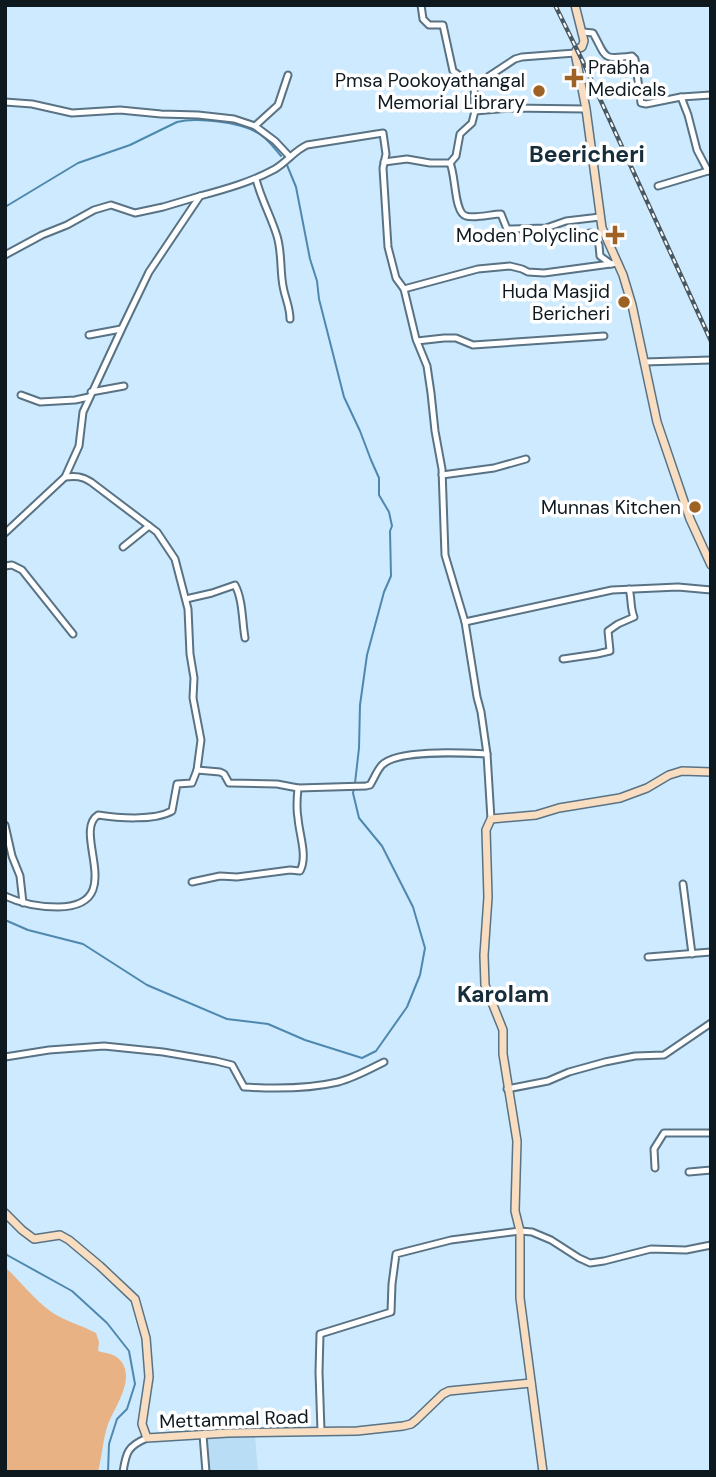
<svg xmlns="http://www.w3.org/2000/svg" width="716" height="1477" viewBox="0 0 716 1477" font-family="'DM Sans',sans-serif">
  <rect width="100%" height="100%" fill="#ceeafe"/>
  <!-- built -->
  <polygon fill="#baddf6" points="255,1436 258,1472 202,1472 200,1438"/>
  <!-- green -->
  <path fill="#e8b284" d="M5,1267C20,1281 33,1298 50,1311C64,1321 81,1325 96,1333L99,1342L98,1351C105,1353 114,1354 118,1358C138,1376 115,1406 108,1424C103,1439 102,1456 98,1472H5Z"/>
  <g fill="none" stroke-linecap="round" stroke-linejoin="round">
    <!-- stream -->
    <g stroke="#4e88af" stroke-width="2">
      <polyline points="287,165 296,187 310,259 317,281 319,299 344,397 360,431 371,460 379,478 379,495 389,512 392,526 390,531 391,576 384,592 367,655 360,705 359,748 355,783"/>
      <path d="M5,207L78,163L130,145L177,122C197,117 240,122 258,133C267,138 274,148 281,156"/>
      <polyline points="5,920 28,930 83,944 147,985 227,1019 268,1024 305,1040 362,1058 376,1051 407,1007 420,975 425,948 413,907 382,846 359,818 353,793 354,788"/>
      <polyline points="5,1252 7,1255 72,1291 107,1323 129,1351 135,1384 127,1409 117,1419 109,1444 108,1472"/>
    </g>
    <defs>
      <g id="street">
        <path d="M583,32L593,33C607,58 601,60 632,56L635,59L641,103L646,104L681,97L688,115L697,150L708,171L711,170"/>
        <polyline points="474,86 515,59 522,57 575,53"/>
        <polyline points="681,97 711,95"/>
        <polyline points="5,102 32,104 72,113 120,110 161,114 198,115 234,119 255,126 275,141 290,157"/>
        <polyline points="475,111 511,108 586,109"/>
        <polyline points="255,126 278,105 288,75"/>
        <polyline points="384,162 407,159 430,163 450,163 456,156 460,134 472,123 475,111 474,86 453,71 443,25 429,25 423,19 421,5"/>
        <path d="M450,163C456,176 454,213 466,216C474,219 492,214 501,214L507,229H512L546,228L566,221L600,217"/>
        <path d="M256,179C261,199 271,216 277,236C282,252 280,270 283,286C285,298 290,307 290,319"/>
        <polyline points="658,186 708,171"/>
        <polyline points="584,234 591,233 599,245 600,256 611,264"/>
        <polyline points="5,255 42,235 67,225 94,210 111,205 135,213 163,207 200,196"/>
        <polyline points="89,335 121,329"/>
        <polyline points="417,341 444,338 456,338 473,345 604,336"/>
        <polyline points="644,362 711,360"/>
        <polyline points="91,392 124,386"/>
        <polyline points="21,395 40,402 75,400 89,397"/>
        <polyline points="442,475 494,468 526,459"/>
        <path d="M65,477C76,476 82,476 91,482L157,532L175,559L188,609L190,654L194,678L193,698L201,740L197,770L220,772L224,774L229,783L277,784L298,788L366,786L370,785C374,779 377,770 382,765C398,749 464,753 487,754"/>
        <path d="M5,533L65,477L79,446L83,412L124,324L149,272L200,196C226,189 251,182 275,169C287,162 294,151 307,145L383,133L386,154L383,168L388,247L396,278L404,289"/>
        <polyline points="123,547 149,526"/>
        <polyline points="5,566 12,565 22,570 73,634"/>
        <path d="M186,599L212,593L235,585C243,600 242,621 245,638"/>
        <polyline points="465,622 612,590 678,587 711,590"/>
        <path d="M563,659L597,654L610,651L608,631L618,624L634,617C630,608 632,599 629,589"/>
        <polyline points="491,819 487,754 481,712 477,697 465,622 445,555 442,469 435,431 431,393 427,366 416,339 404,289 478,269 510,266 522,269 528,272 544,273 618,263"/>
        <polyline points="5,825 12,856 20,876 23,903"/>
        <path d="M192,882L220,876L237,877L290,870L300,871C308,856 299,834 298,818C296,808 297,798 298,788"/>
        <polyline points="683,884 692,954"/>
        <path d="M5,896C22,904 40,907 58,907C129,906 71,832 98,815C118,818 154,821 172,811L177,784L192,783L197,770"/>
        <polyline points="648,957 711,952"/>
        <path d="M5,1057L49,1050L104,1046L163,1052L216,1061L232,1065L244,1087C275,1089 308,1089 338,1082C354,1078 370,1069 384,1062"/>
        <polyline points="507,1089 548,1081 569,1072 605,1062 635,1056 664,1055 711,1023"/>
        <polyline points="655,1168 654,1149 664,1133 711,1133"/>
        <polyline points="689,1172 711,1170"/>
        <polyline points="321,1431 319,1372 320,1334 391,1312 392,1284 396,1254 451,1240 520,1231 532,1232 551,1240 579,1258 590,1263 604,1261 651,1249 686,1250 711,1245"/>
        <polyline points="203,1435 206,1472"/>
        <path d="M123,1472C126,1452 128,1446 147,1438"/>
      </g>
      <g id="secondary">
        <polyline points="575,5 584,41 582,47 577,49 575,53 586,109 602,228 623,275 632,305 657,422 690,519 711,565"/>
        <polyline points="5,1213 22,1230 34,1239 60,1235 69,1240 100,1266 135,1299 146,1338 149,1377 142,1424 147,1438 228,1433 357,1431 403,1426 411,1424 416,1420 443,1394 449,1391 531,1383"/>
        <polyline points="543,1472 520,1298 520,1231 515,1211 517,1141 503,1054 503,1030 485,985 484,955 488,897 486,830 491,819 536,815 559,808 620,798 647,788 669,775 682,771 711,772"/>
      </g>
    </defs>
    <!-- street casing -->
    <use href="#street" stroke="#597284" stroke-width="9"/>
    <!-- secondary casing -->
    <use href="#secondary" stroke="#597284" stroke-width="10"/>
    <!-- street -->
    <use href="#street" stroke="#fff" stroke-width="5"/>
    <!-- secondary -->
    <use href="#secondary" stroke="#f8ddc0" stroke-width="7"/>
    <defs>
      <polyline id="rail" points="555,5 584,64 711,341"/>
    </defs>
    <!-- rail casing -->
    <use href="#rail" stroke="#495964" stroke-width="4.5"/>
    <!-- rail -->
    <use href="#rail" stroke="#fff" stroke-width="2" stroke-dasharray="5" stroke-linecap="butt"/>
  </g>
  <!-- markers -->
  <g fill="#9f6225" stroke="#fff" stroke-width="2.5">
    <path d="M570.5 67.5h7v7h7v7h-7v7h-7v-7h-7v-7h7z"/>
    <circle cx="539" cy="91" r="7"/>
    <path d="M611.5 224.5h7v7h7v7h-7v7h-7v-7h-7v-7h7z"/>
    <circle cx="624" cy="302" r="7"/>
    <circle cx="695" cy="507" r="7"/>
  </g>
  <g text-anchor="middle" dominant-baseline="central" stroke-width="7" stroke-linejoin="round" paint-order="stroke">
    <!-- poi labels -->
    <g font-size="19" fill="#0e181f" stroke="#fff" text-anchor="end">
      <text x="588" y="67" text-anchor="start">Prabha<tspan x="588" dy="22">Medicals</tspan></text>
      <text x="525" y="80">Pmsa Pookoyathangal<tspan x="525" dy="22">Memorial Library</tspan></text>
      <text x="599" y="235">Moden Polyclinc</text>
      <text x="610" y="291">Huda Masjid<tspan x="610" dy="22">Bericheri</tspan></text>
      <text x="681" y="507">Munnas Kitchen</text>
    </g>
    <!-- street labels -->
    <g font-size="19" fill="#0e181f" stroke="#fff">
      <text transform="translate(234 1419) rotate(-2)">Mettammal Road</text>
    </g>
    <!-- quarter labels -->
    <g font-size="23" font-weight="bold" fill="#162d3c" stroke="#fff">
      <text x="587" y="154">Beericheri</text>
      <text x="503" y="994">Karolam</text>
    </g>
  </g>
  <!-- border -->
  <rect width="716" height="1477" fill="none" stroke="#0e181f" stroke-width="14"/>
</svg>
